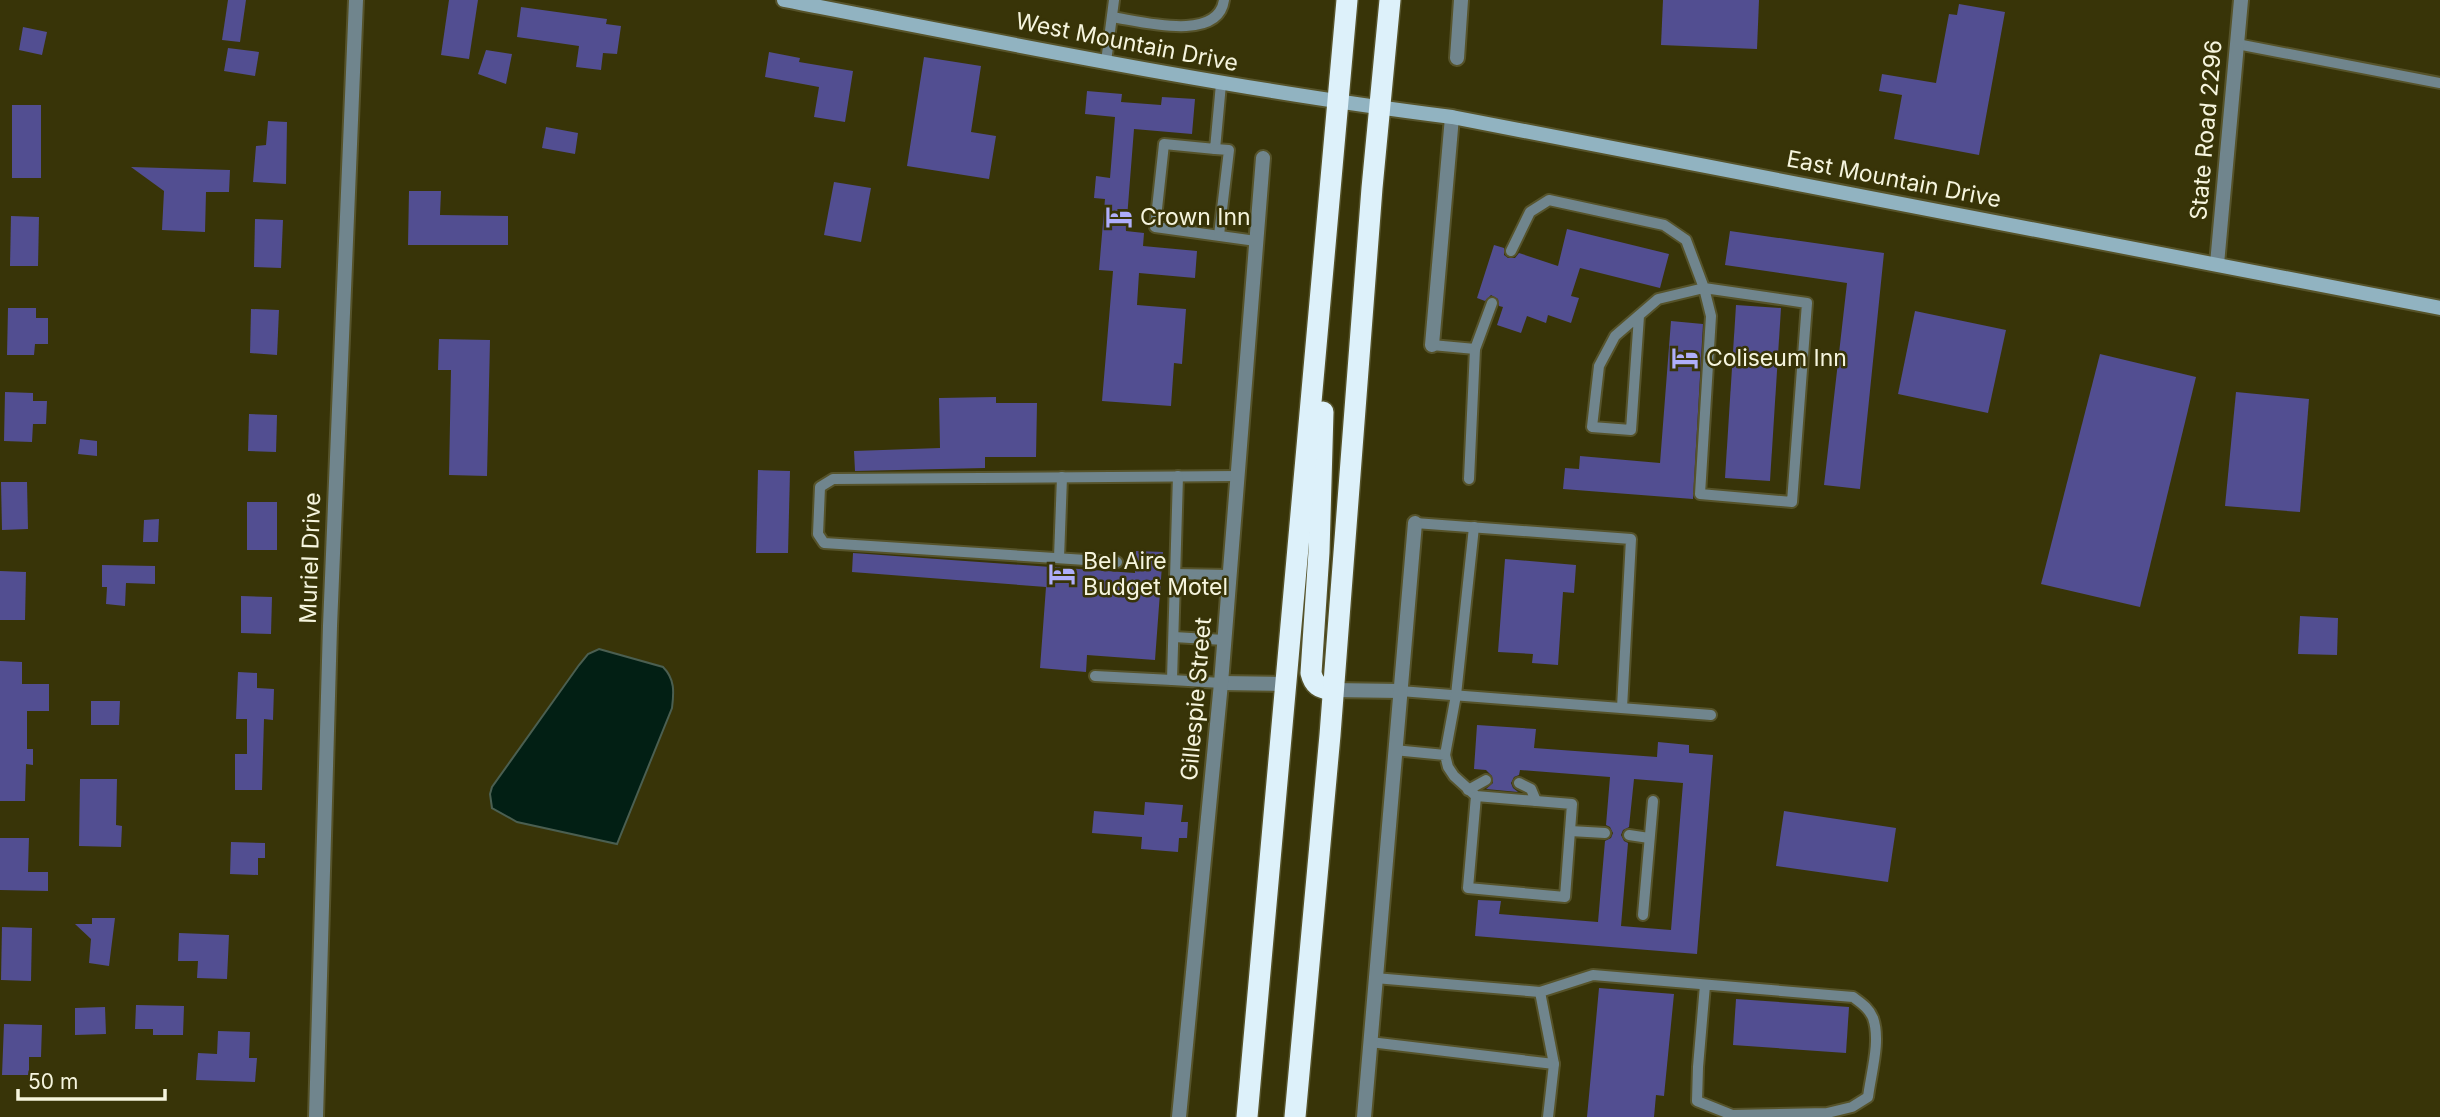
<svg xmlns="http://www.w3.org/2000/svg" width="2440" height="1117" viewBox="0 0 2440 1117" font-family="Inter,sans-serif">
  <rect width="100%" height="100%" fill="#383408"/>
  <!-- water -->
  <path fill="#021f14" stroke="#4b5f51" stroke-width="2" d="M599,649L663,667C675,679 674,692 672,708L617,844L517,822L492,808L490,794L492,787L579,665L588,654Z"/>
  <!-- building -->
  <g fill="#524e91" fill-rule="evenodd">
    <polygon points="228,0 246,0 240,42 222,40"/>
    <polygon points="449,0 478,0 469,59 441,55"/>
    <polygon points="1663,0 1759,0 1757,49 1661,45"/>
    <polygon points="1959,4 2005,12 1979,155 1894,139 1902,95 1879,91 1882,74 1936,83 1949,14 1957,15"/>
    <polygon points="521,7 607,19 606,24 621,26 617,54 603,53 601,70 576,67 579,46 517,37"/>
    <polygon points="23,27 47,32 42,55 19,50"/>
    <polygon points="228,48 259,52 255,76 224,71"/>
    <polygon points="486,50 512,54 506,84 478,74"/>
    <polygon points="769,52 800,58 799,62 853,71 845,122 814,117 819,87 765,77"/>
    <polygon points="924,57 981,66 971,132 996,136 989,179 907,166"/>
    <polygon points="1087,91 1122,94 1121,102 1161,105 1162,97 1195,99 1192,134 1134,129 1126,231 1144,233 1143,246 1197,251 1195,278 1139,273 1137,305 1186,309 1182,364 1174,363 1171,406 1102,401 1113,271 1099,270 1105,199 1094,198 1096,176 1110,178 1115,117 1085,114"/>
    <rect x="12" y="105" width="29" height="73"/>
    <polygon points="268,121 287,122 286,184 253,182 256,146 266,145"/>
    <polygon points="546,127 578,133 575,154 542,148"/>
    <polygon points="131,167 230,170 229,192 206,192 205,232 162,230 164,191"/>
    <polygon points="834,182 871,188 861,242 824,235"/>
    <polygon points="409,191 441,191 440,215 508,216 508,245 408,245"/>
    <polygon points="11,216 39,217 38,266 10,266"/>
    <polygon points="255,219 283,220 281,268 254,267"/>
    <polygon points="1567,229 1669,254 1660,288 1580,268 1571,296 1579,298 1571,323 1548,315 1546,323 1527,316 1521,333 1497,325 1503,307 1499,306 1498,299 1491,295 1485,301 1477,298 1494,245 1504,248 1504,255 1508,258 1515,258 1519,253 1558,266"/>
    <polygon points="1730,231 1884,253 1860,489 1824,485 1847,283 1725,265"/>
    <polygon points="1736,305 1781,308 1770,481 1725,478"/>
    <polygon points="8,308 36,308 36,318 48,318 48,344 35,344 34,355 7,355"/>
    <polygon points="251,309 279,310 277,355 250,353"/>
    <polygon points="1915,311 2006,330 1988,413 1898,394"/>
    <polygon points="1671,321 1703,324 1693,499 1563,489 1565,468 1579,469 1580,456 1660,463"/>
    <polygon points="439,339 490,340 487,476 449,475 451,370 438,370"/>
    <polygon points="2100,354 2196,377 2140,607 2041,584"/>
    <polygon points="5,392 33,393 33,401 47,401 46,424 33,424 32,442 4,441"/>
    <polygon points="2236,392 2309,399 2300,512 2225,506"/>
    <polygon points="996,397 996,403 1037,403 1036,457 985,457 985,468 855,471 854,451 940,448 939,398"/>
    <polygon points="249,414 277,415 276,452 248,451"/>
    <polygon points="80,439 97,441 97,456 78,454"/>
    <polygon points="758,470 790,471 788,553 756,553"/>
    <polygon points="1,482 27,482 28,529 2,530"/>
    <rect x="247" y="502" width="30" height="48"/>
    <polygon points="159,519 158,542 143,542 144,520"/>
    <polygon points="1136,551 1163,552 1155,660 1087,655 1086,672 1040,668 1046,587 852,572 853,553 1135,573"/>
    <polygon points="1505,559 1576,565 1574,593 1563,592 1558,665 1532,663 1533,654 1498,652"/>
    <polygon points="102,565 155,566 155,584 126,583 125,606 106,604 107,587 102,587"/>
    <polygon points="0,571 26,572 25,620 0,620"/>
    <polygon points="241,596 272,597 271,634 241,633"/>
    <polygon points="2300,616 2338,618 2337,655 2298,654"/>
    <polygon points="0,661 22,662 22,684 49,684 49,711 27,711 27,749 33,749 33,765 26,764 25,801 0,801"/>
    <polygon points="238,672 257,673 257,688 274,689 273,720 264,719 262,790 235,790 235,754 247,754 247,719 236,719"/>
    <polygon points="91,701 120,701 119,725 91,725"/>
    <path d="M1477,725L1536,729L1534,748L1657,757L1658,742L1689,745V753L1713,755L1697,954L1475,936L1478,900L1501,901L1499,914L1598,922L1605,841L1611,838L1613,833L1610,827L1606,825L1610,777L1520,770L1519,775L1514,777L1511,783L1513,788L1518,792L1486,789L1493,783L1492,776L1486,770L1474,769ZM1634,779L1683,783L1671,930L1621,926L1628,843L1624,841L1621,835L1623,830L1629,827Z"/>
    <polygon points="80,779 117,779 116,825 122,826 121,847 79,846"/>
    <polygon points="1145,802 1183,805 1181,822 1188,822 1187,838 1179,838 1178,852 1141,849 1142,837 1092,833 1094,811 1144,815"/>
    <polygon points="1784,811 1896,828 1888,882 1776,866"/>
    <polygon points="0,838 29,838 28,872 48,872 48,891 0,890"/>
    <polygon points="231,842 265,843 265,858 258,858 258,875 230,874"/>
    <polygon points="92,918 115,918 109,966 89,963 91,939 75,924 92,924"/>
    <polygon points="2,927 32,928 31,981 1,980"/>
    <polygon points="179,933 229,935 227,979 197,978 198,961 178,961"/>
    <polygon points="1599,988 1674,994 1664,1096 1656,1095 1654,1117 1587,1117"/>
    <polygon points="1736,999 1849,1007 1846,1053 1733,1045"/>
    <polygon points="136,1005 184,1006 183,1035 153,1035 153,1029 135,1029"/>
    <polygon points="105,1007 106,1034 75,1035 75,1008"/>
    <polygon points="4,1024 42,1025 41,1057 29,1057 29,1075 2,1075"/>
    <polygon points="218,1031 250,1032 249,1058 257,1058 255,1082 196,1080 198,1053 217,1054"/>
  </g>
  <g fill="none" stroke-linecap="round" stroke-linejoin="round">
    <defs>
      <g id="lane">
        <path d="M1112,17C1140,21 1218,43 1224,0"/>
        <polyline points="2237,44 2440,83"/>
        <polyline points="1106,62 1114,0"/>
        <polyline points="1221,84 1215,149 1164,144 1155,227 1256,241"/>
        <polyline points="1215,149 1229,150 1219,235"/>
        <polyline points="1511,251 1530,212 1549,200 1664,225 1686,240 1704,288 1807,303 1792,502 1700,494 1711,316 1704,288 1658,299 1615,336 1599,366 1592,427 1631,430 1639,316"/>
        <polyline points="1432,345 1475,349 1492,303"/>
        <polyline points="1469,479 1475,349"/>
        <polyline points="1415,523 1631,539 1622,708"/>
        <polyline points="1059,558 1062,477"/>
        <polyline points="1117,562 824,543 818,534 820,487 833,479 1237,476"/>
        <polyline points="1176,574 1229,575"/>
        <polyline points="1174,637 1224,640"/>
        <polyline points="1095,676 1172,680 1178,476"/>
        <polyline points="1172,680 1221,683"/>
        <polyline points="1400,691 1711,715"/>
        <polyline points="1394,750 1445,755 1448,767 1454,776 1476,796 1572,804 1565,897 1468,888 1476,796"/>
        <polyline points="1445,755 1456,695 1474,527"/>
        <polyline points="1519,783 1531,789 1536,801"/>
        <polyline points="1468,790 1486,780"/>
        <polyline points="1570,831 1605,833"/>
        <polyline points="1629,835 1649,838"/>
        <polyline points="1643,915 1653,801"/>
        <path d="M1375,978L1540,992L1593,975L1853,997C1861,1003 1869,1008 1873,1018C1881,1041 1871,1073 1868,1097L1852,1107L1827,1113L1732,1115L1697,1101L1698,1067L1705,985"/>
        <polyline points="1540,992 1554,1064 1548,1117"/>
        <polyline points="1370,1042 1554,1064"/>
      </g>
      <g id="street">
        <polyline points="1457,58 1461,0"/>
        <polyline points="2217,264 2241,0"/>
        <polyline points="1432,345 1452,117"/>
        <polyline points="1221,683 1285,684"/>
        <polyline points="1332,690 1400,691"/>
        <polyline points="316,1117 330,626 356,0"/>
        <polyline points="1179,1117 1221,683 1263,158"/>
        <polyline points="1364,1117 1415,523"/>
      </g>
      <path id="secondary" d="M784,0C1006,43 1228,89 1452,117L2440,308"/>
      <g id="highway">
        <path d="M1323,412L1319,552L1311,673C1314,685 1319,688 1332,690"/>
        <polyline points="1247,1117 1347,0"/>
        <polyline points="1295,1117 1330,735 1372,188 1390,0"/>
      </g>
    </defs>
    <!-- lane casing -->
    <use href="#lane" stroke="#56532a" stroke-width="14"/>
    <!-- street casing -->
    <use href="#street" stroke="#56532a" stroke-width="18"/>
    <!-- secondary casing -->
    <use href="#secondary" stroke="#56532a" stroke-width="18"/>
    <!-- highway casing -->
    <use href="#highway" stroke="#56532a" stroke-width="24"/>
    <!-- lane -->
    <use href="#lane" stroke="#70858d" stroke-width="10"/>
    <!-- street -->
    <use href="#street" stroke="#70858d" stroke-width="14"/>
    <!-- secondary -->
    <use href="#secondary" stroke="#91b3c1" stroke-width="14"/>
    <!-- highway -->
    <use href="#highway" stroke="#ddf1fa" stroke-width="21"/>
  </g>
  <!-- icons -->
  <defs>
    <symbol id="hotel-bare" viewBox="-9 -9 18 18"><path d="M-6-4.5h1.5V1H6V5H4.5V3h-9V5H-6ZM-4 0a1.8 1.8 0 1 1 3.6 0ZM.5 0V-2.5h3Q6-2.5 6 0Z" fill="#afaefa" stroke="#383408" stroke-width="2.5" paint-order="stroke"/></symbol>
  </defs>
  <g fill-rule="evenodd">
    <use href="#hotel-bare" x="1100" y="198" width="38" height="38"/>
    <use href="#hotel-bare" x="1666" y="339" width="38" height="38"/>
    <use href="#hotel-bare" x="1043" y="555" width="38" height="38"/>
  </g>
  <g text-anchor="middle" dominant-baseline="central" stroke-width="5" stroke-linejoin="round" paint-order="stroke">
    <!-- street labels -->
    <g font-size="23" fill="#f6f5de" stroke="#383408">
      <text transform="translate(1127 42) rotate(11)">West Mountain Drive</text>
      <text transform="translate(2206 130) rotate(-85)">State Road 2296</text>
      <text transform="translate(1894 179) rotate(11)">East Mountain Drive</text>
      <text transform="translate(310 558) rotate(-88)">Muriel Drive</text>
      <text transform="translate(1196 699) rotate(-85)">Gillespie Street</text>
    </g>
    <!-- poi labels -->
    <g font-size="23" fill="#f6f5de" stroke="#383408" text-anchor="start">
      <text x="1140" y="217">Crown Inn</text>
      <text x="1706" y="358">Coliseum Inn</text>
      <text x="1083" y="561">Bel Aire<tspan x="1083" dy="26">Budget Motel</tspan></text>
    </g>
  </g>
  <!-- scale -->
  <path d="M18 1089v10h147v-10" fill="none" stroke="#f6f5de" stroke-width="3.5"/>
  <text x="28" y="1089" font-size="21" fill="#f6f5de" stroke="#383408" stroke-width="5" paint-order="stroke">50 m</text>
</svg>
